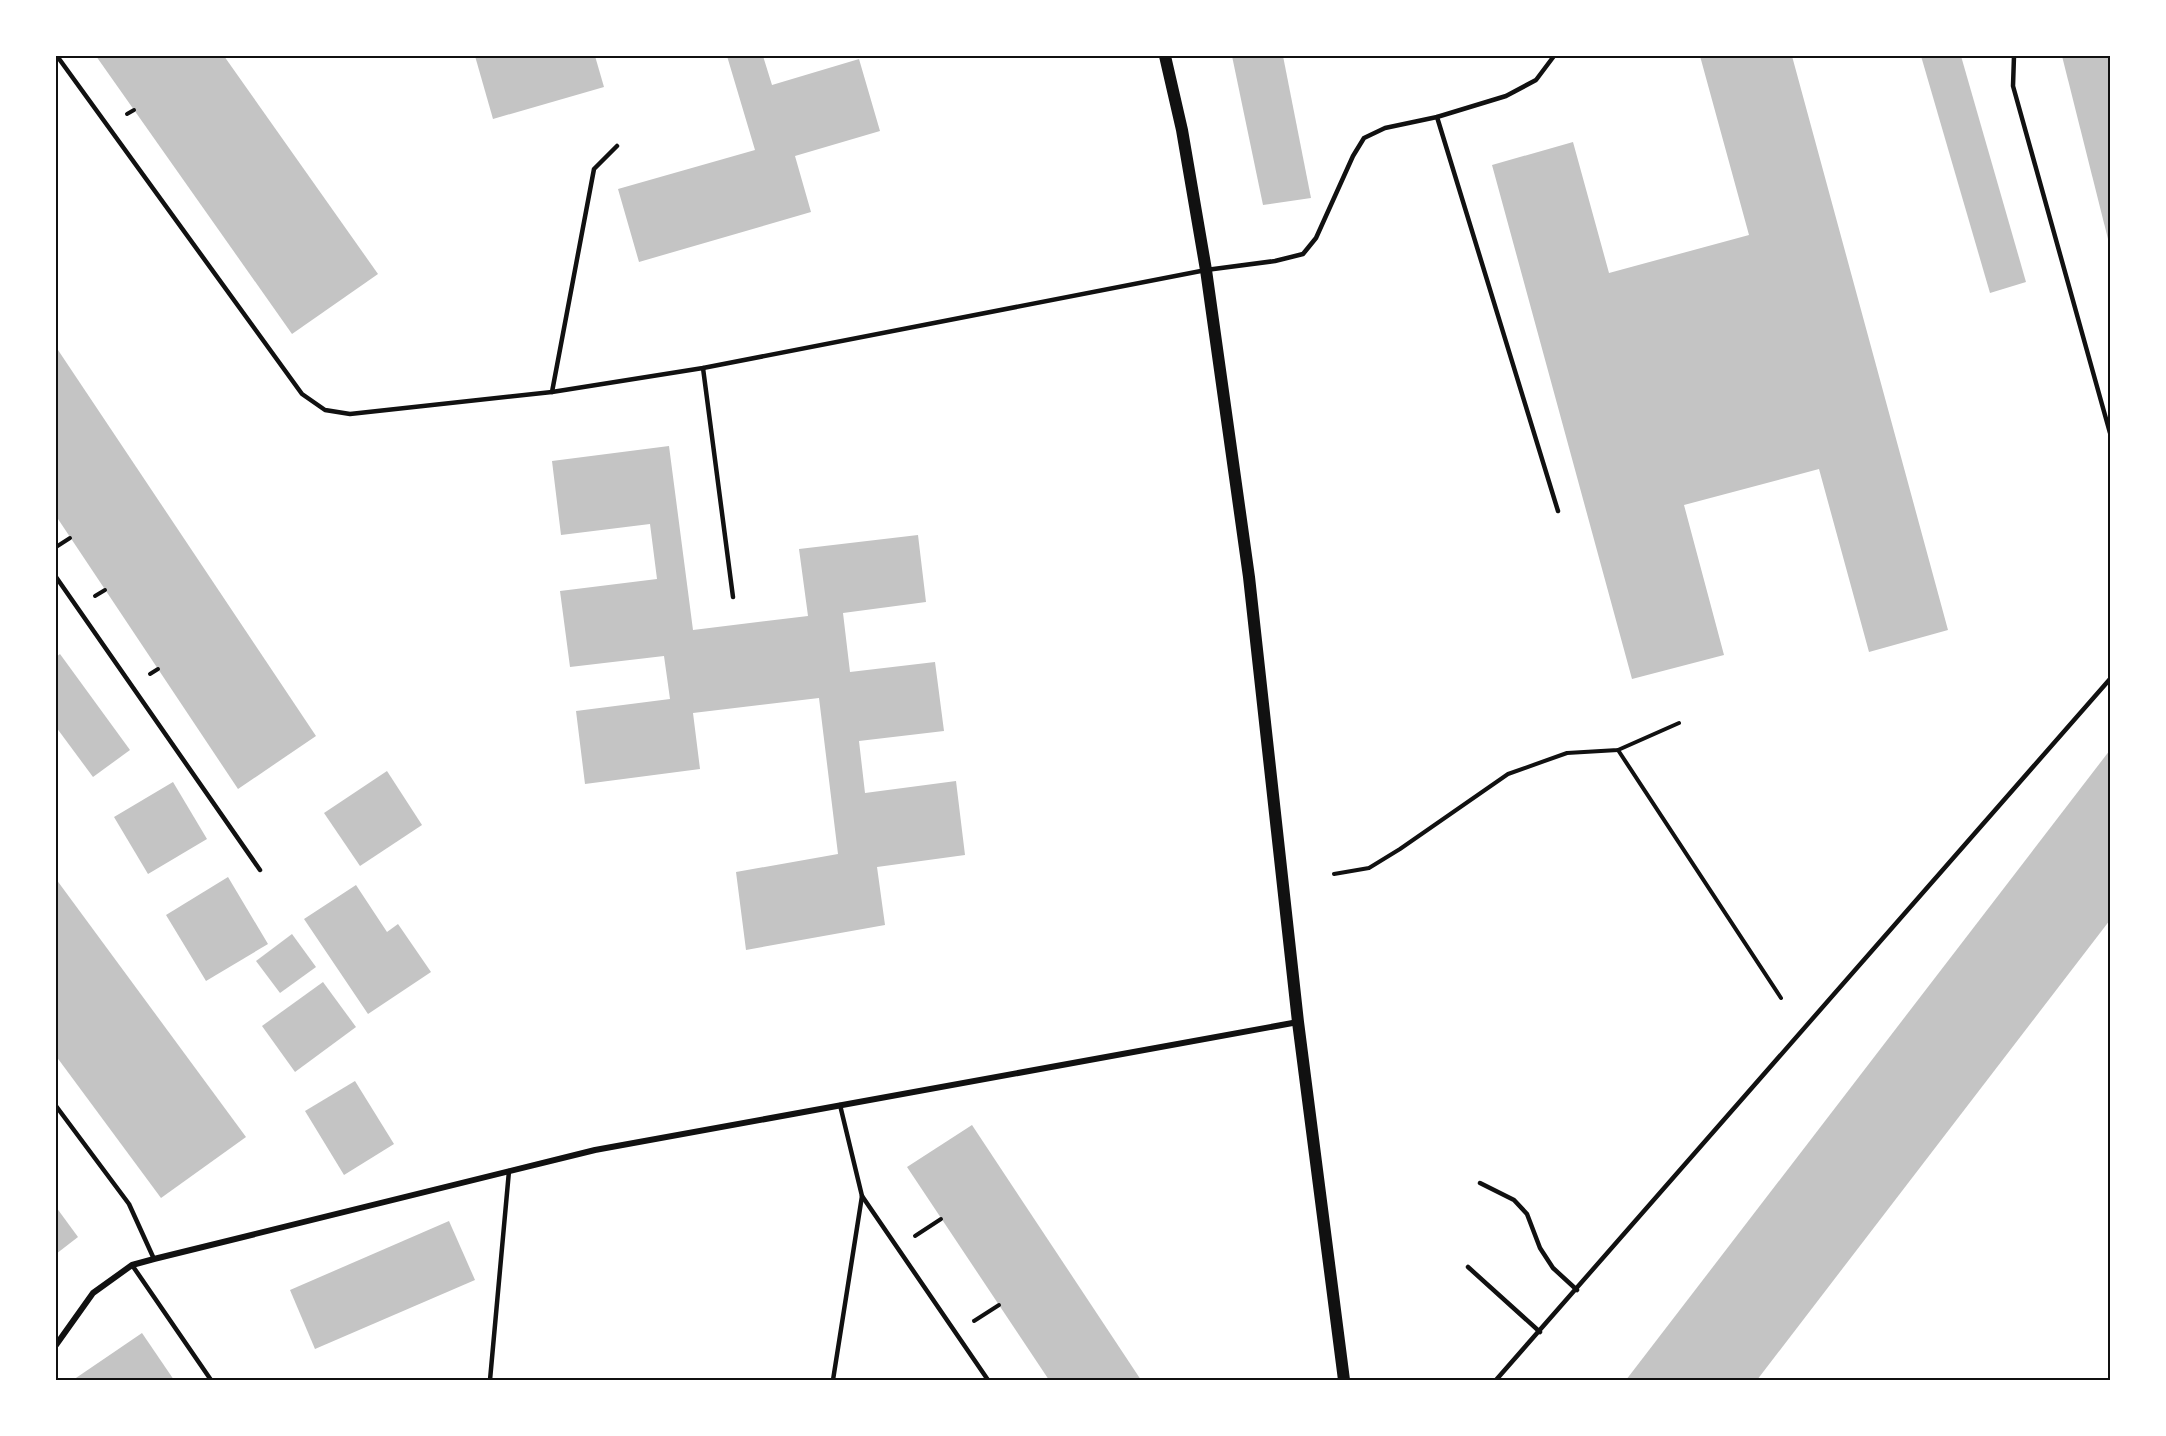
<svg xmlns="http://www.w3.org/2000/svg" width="2166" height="1436" viewBox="0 0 2166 1436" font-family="'PT Sans',sans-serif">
  <rect width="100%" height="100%" fill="#fff"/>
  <!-- building -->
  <g fill="#c4c4c4">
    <polygon points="96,56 224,56 378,274 292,334"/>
    <polygon points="475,56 595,56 604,87 493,119"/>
    <polygon points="727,56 763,56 772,85 859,59 880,131 795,156 811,212 639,262 618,189 755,150"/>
    <polygon points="1232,56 1283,56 1311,198 1263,205"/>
    <polygon points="1700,56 1792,56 1948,630 1869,652 1819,469 1684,505 1724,655 1632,679 1492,165 1573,142 1609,273 1749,235"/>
    <polygon points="1921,56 1961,56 2026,282 1990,293"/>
    <polygon points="2062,56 2110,56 2110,247"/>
    <polygon points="56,347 316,736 238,789 56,516"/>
    <polygon points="669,446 693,630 808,616 799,549 918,535 926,602 843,613 850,672 935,662 944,731 859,741 865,793 956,781 965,855 877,867 885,925 746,950 736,872 838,854 819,698 693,713 700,769 585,784 576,711 670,699 664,656 570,667 560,591 657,579 650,524 561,535 552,461"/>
    <polygon points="60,654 130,750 93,777 56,727 56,657"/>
    <polygon points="2110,750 2110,920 1757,1380 1626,1380"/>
    <polygon points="387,771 422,825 360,866 324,813"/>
    <polygon points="173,782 207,839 148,874 114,817"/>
    <polygon points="228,877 268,944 206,981 166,915"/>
    <polygon points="56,879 246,1137 161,1198 56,1056"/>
    <polygon points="356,885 387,932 398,924 431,972 368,1014 304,919"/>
    <polygon points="292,934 316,967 280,993 256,961"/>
    <polygon points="323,982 356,1027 295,1072 262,1026"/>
    <polygon points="355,1081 394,1144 344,1175 305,1111"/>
    <polygon points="972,1125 1141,1380 1049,1380 907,1167"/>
    <polygon points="56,1207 78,1237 56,1254"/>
    <polygon points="449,1221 475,1280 315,1349 290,1290"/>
    <polygon points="142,1333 174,1380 73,1380"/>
  </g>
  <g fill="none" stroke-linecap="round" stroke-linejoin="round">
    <!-- path -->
    <g stroke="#111" stroke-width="4">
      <polyline points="127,114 134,110"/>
      <polyline points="56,547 70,538"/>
      <polyline points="95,596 105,590"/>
      <polyline points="150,674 158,669"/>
      <polyline points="1618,750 1781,998"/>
      <polyline points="1334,874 1369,868 1400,849 1508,774 1567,753 1618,750 1679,723"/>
      <polyline points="915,1236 941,1219"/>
      <polyline points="974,1321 999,1305"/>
    </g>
    <!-- service -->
    <g stroke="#111" stroke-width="4.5">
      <polyline points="57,56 302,394 325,410 350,414 552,392 703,368 1206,270 1275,261 1303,254 1316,238 1353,156 1364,138 1385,128 1437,117 1506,96 1536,80 1554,56"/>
      <polyline points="2014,56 2013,86 2110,433"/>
      <polyline points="1437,117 1558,511"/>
      <polyline points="703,368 733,597"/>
      <polyline points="552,392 594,169 617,146"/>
      <polyline points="56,577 260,870"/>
      <polyline points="56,1106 129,1204 154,1259"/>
      <polyline points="1480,1183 1514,1200 1527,1214 1540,1248 1553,1268 1577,1290"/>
      <polyline points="862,1196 988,1380"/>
      <polyline points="132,1265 211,1380"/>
      <polyline points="1468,1267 1540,1332"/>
      <polyline points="490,1380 509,1171"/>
      <polyline points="833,1380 862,1196 840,1105"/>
      <polyline points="1496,1380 2110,679"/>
    </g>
    <!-- minor -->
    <polyline stroke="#111" stroke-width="6" points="56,1345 93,1293 132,1265 154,1259 595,1150 1298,1022"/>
    <!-- secondary -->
    <polyline stroke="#111" stroke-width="12" points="1165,56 1182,130 1206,270 1249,577 1298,1022 1344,1380"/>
  </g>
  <!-- border -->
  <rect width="2166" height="1436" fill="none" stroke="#ffffff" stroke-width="114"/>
  <rect x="57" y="57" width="2052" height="1322" fill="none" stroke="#111" stroke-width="2"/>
</svg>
